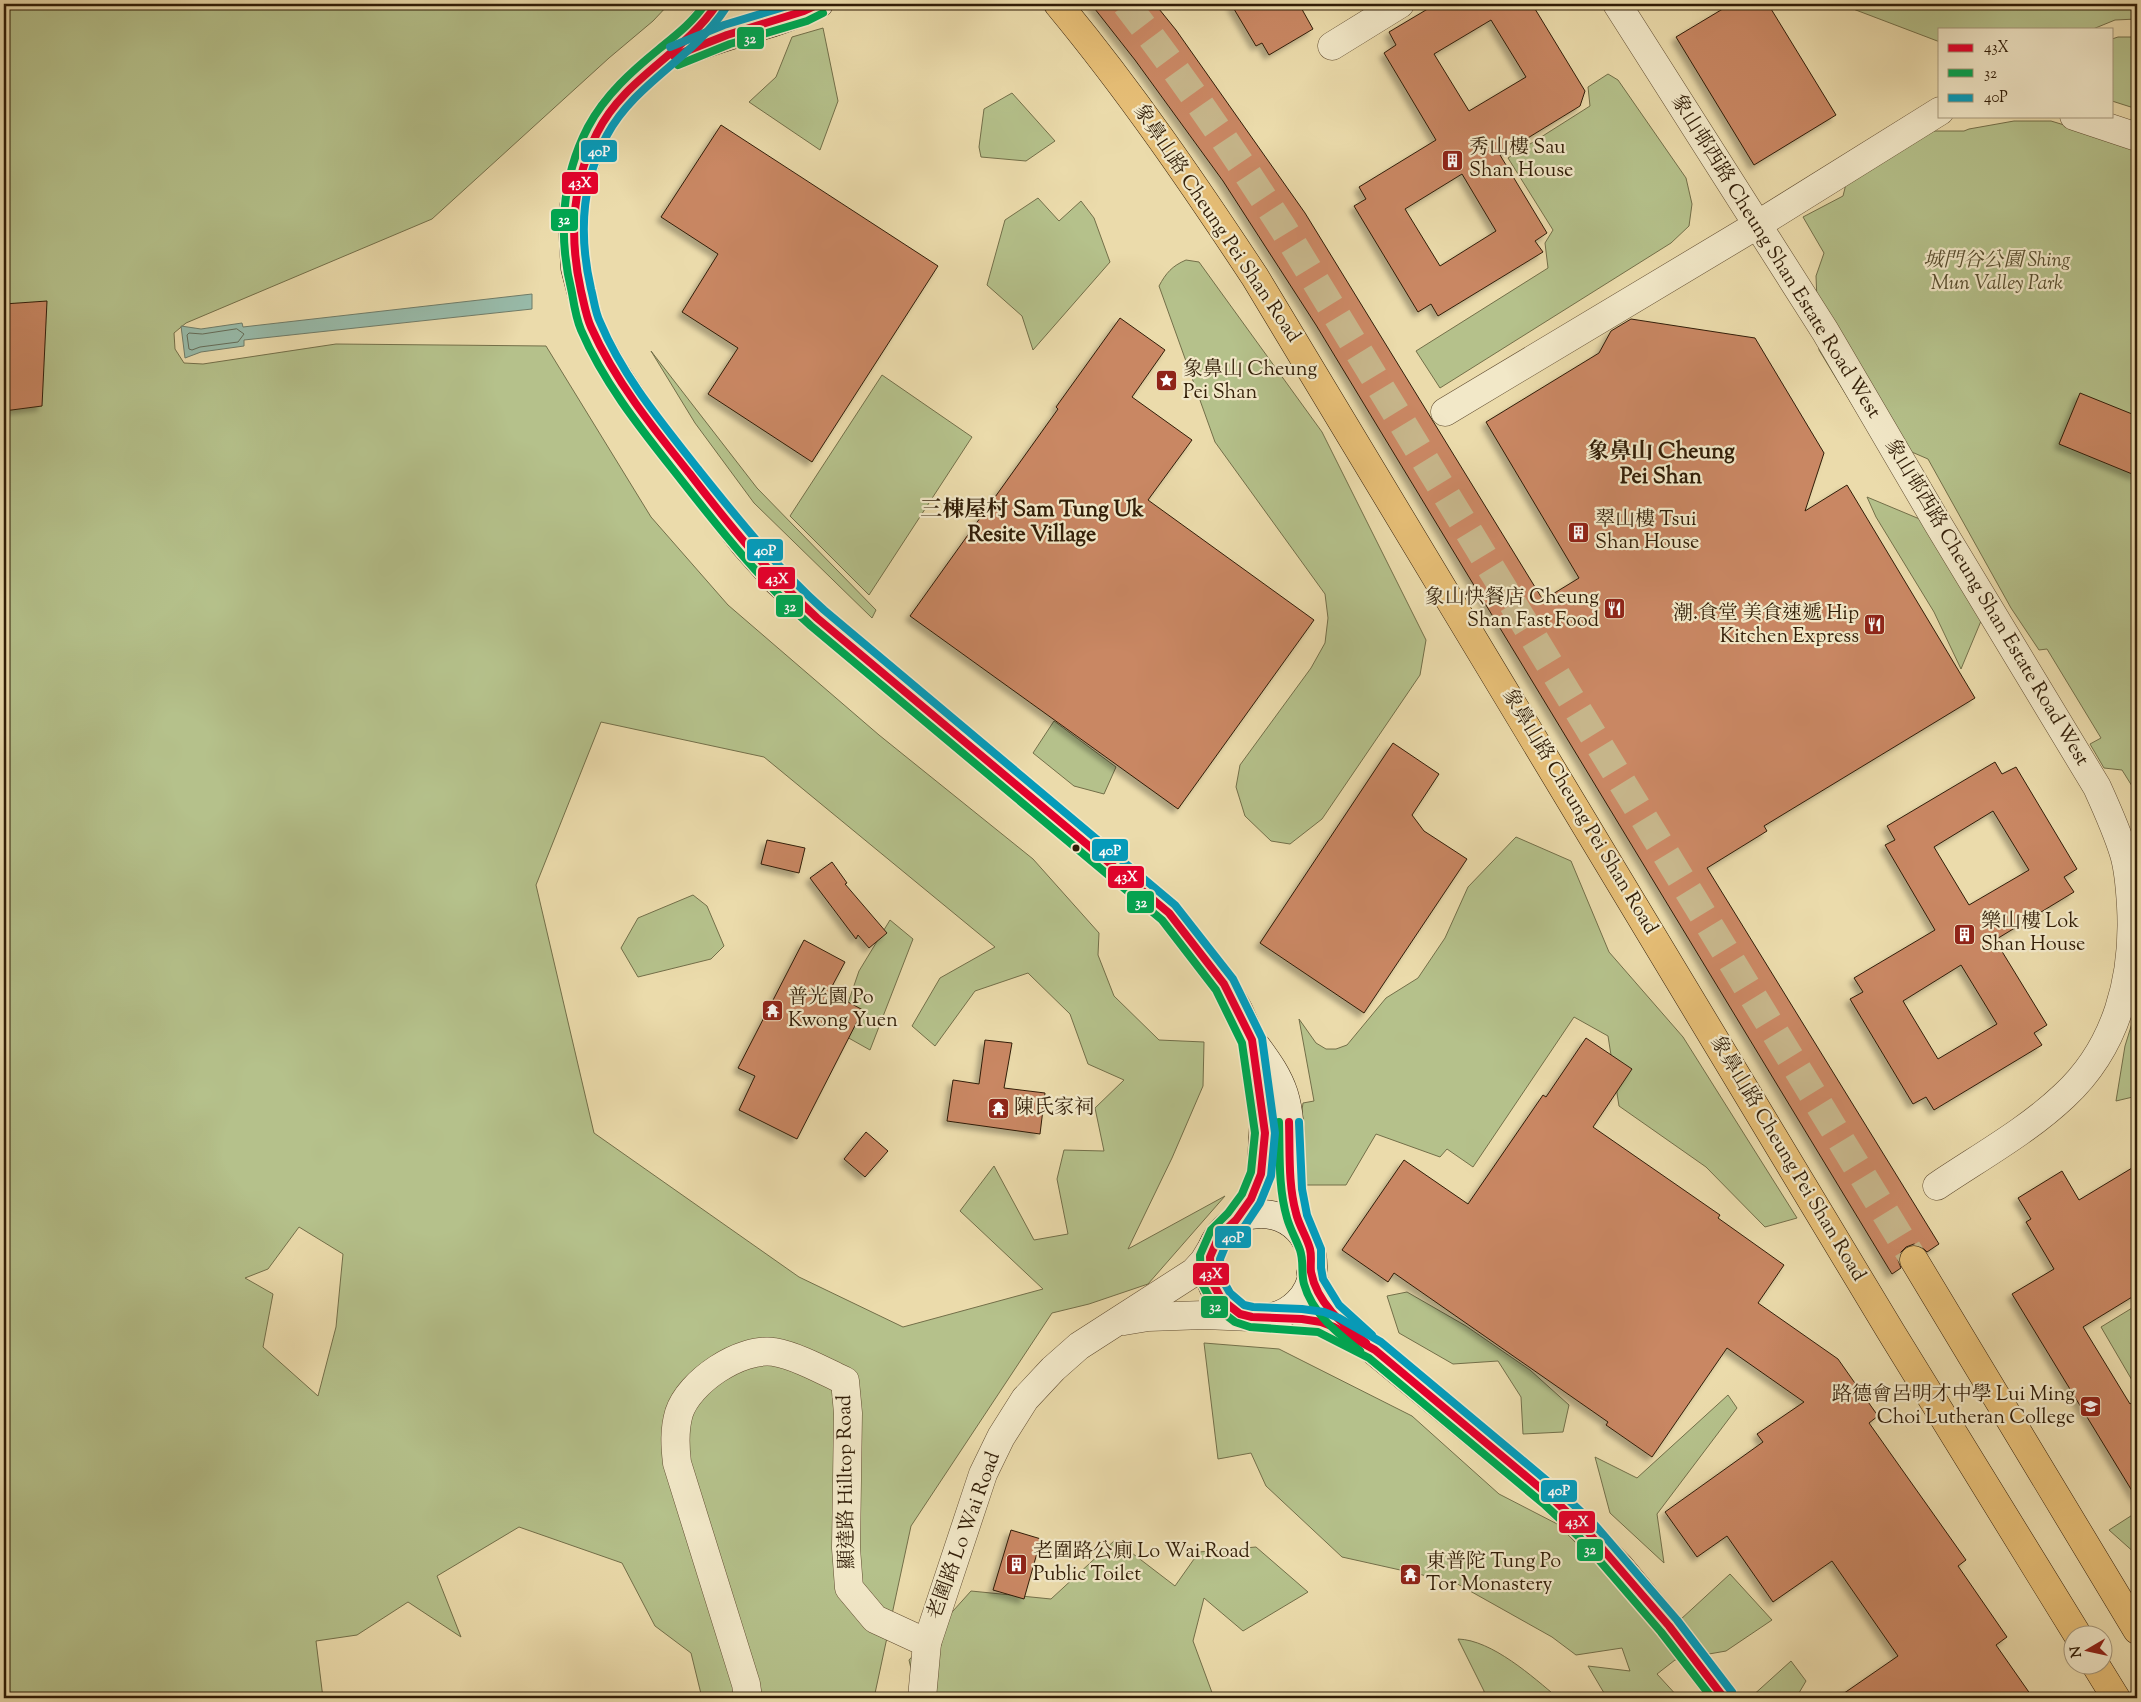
<svg xmlns="http://www.w3.org/2000/svg" width="2141" height="1702" viewBox="0 0 2141 1702" font-family="'Sorts Mill Goudy','Noto Serif TC',serif">
  <defs>
    <filter id="shadow"><feDropShadow dx="-4.5" dy="4.5" stdDeviation="2.5" flood-color="#0004"/></filter>
  </defs>
  <rect width="100%" height="100%" fill="#ebdbab"/>
  <filter id="stains"><feTurbulence type="fractalNoise" baseFrequency=".004" numOctaves="4"/><feColorMatrix values="0 0 0 0 .2 0 0 0 0 .09 0 0 0 0 .02 0 0 0 .5 -.17"/></filter>
  <radialGradient id="worn" r=".72"><stop offset=".6" stop-color="#630" stop-opacity="0"/><stop offset="1" stop-color="#630" stop-opacity=".3"/></radialGradient>
  <!-- green -->
  <g fill="#b5c18b" stroke="#736f49" fill-rule="evenodd">
    <path d="M4,4H669L653,21L609,58L432,219L186,323L174,333L175,349L184,363L203,364L336,344L546,346L651,517L728,605L879,735L1033,859L1099,933L1098,955L1114,996L1159,1040L1204,1042L1203,1086L1172,1158L1128,1249L1225,1196L1148,1284L1089,1304L1052,1313L911,1526L874,1698H702L691,1653L655,1626L622,1563L519,1527L437,1576L461,1637L408,1602L357,1635L316,1641L323,1698H4ZM601,722L764,757L995,947L940,978L912,1026L935,1046L975,991L1028,973L1070,1014L1088,1064L1124,1080L1095,1108L1104,1151L1064,1150L1057,1179L1068,1234L1034,1240L994,1166L960,1211L1043,1289L903,1327L799,1277L594,1133L536,885ZM299,1227L343,1254L336,1327L318,1396L263,1347L273,1294L245,1278L268,1269Z"/>
    <polygon points="1840,4 2137,4 2137,19 2115,20 2093,29 1940,29 1940,42"/>
    <polygon points="823,28 838,101 820,150 749,102 776,77 792,37"/>
    <polygon points="2118,37 2137,37 2137,109 2112,101 2112,39"/>
    <polygon points="1608,74 1618,80 1686,178 1692,204 1689,226 1671,243 1440,388 1416,351 1548,268 1545,243 1553,230 1508,158 1590,106 1588,87"/>
    <polygon points="1012,93 1055,141 1026,161 981,157 979,147 984,109"/>
    <polygon points="2014,121 2051,121 2137,147 2137,794 2122,770 2104,768 2090,744 2101,738 2047,649 2039,650 2011,608 1928,459 1870,434 1819,350 1816,276 1824,253 1803,217 1843,196 1846,184 1931,131 1964,131 1969,129"/>
    <polygon points="1038,198 1059,221 1081,201 1094,218 1110,262 1033,350 1022,316 987,285 1005,220"/>
    <path d="M1186,260L1199,262L1322,432L1426,640L1420,675L1322,819L1290,844L1271,841L1245,816L1236,787L1240,765L1311,668L1325,643L1328,618L1325,594L1215,442L1159,286C1166,273 1172,266 1186,260Z"/>
    <polygon points="651,351 757,488 876,610 872,618 754,503 695,423"/>
    <polygon points="882,375 972,437 869,595 790,516"/>
    <polygon points="1867,497 1922,520 1981,621 1961,669 1934,612 1876,517"/>
    <polygon points="1054,721 1116,767 1104,794 1074,786 1033,753"/>
    <polygon points="1516,837 1571,861 1609,952 1683,1037 1797,1218 1765,1227 1706,1167 1619,1106 1608,1036 1574,1017 1473,1167 1447,1149 1440,1157 1376,1134 1346,1185 1304,1185 1299,1131 1303,1103 1314,1101 1299,1019 1316,1043 1326,1049 1336,1049 1347,1045 1386,998 1418,978 1445,938 1468,887"/>
    <polygon points="693,895 707,906 724,946 711,959 638,977 621,948 638,918"/>
    <polygon points="890,920 913,939 870,1050 838,1032 859,971"/>
    <polygon points="2137,1007 2137,1096 2116,1101 2125,1046"/>
    <polygon points="1407,1292 1466,1326 1530,1370 1569,1405 1563,1432 1523,1434 1521,1397 1498,1361 1453,1364 1399,1333 1387,1296"/>
    <polygon points="2137,1305 2137,1386 2136,1387 2101,1327"/>
    <polygon points="1204,1343 1279,1349 1412,1416 1499,1494 1563,1527 1668,1631 1730,1574 1772,1620 1726,1651 1675,1660 1657,1674 1679,1698 1607,1698 1588,1666 1630,1671 1622,1648 1576,1655 1552,1637 1454,1582 1342,1557 1266,1486 1251,1453 1218,1459"/>
    <polygon points="1728,1395 1737,1408 1657,1514 1664,1563 1610,1513 1595,1457 1637,1478"/>
    <polygon points="2137,1512 2137,1555 2109,1530"/>
    <polygon points="1115,1540 1175,1586 1199,1552 1256,1547 1308,1592 1243,1631 1204,1598 1193,1641 1214,1698 918,1698 909,1660 971,1591 1051,1599"/>
    <path d="M1458,1639C1492,1640 1533,1677 1558,1698H1484V1691Z"/>
    <polygon points="1791,1661 1806,1681 1796,1698 1750,1698"/>
  </g>
  <!-- water -->
  <polygon fill="#98bbaa" stroke="#6f7c69" points="532,294 532,309 244,340 244,346 201,352 185,358 181,326 201,329 242,323 243,327"/>
  <g fill="none" stroke-linecap="round" stroke-linejoin="round">
    <!-- shore -->
    <polygon stroke="#646c58" stroke-width="1" points="237,329 244,334 238,342 200,347 192,350 189,349 187,335 189,333 202,334"/>
  </g>
  <!-- building -->
  <g fill="#c98763" stroke="#311d07" fill-rule="evenodd" filter="url(#shadow)">
    <polygon points="1091,4 1155,4 1176,30 1305,213 1543,600 1579,578 1486,422 1599,353 1611,331 1631,319 1755,338 1824,453 1805,511 1847,485 1975,698 1764,826 1767,831 1707,868 1939,1244 1927,1252 1922,1247 1914,1244 1906,1247 1901,1252 1898,1260 1901,1268 1892,1274 1316,325 1223,181 1135,60"/>
    <polygon points="1231,4 1299,4 1313,29 1269,55 1262,43 1256,46"/>
    <path d="M1436,4H1532L1585,91L1580,106L1500,155L1547,233L1535,241L1543,252L1438,316L1431,304L1418,312L1354,206L1366,199L1359,187L1436,140L1384,53L1396,45L1389,32ZM1491,20L1526,77L1469,111L1434,54ZM1462,174L1496,231L1440,266L1405,209Z"/>
    <polygon points="1731,4 1768,4 1836,115 1754,165 1676,37"/>
    <polygon points="721,125 938,266 812,462 708,394 738,348 682,312 718,254 661,217"/>
    <polygon points="47,301 42,406 4,411 4,304"/>
    <polygon points="1120,318 1165,350 1132,397 1192,440 1148,500 1314,620 1178,809 910,616 1058,409 1056,407"/>
    <polygon points="2080,393 2137,416 2137,476 2059,444"/>
    <polygon points="1393,743 1439,774 1412,815 1424,831 1467,859 1364,1013 1260,943"/>
    <path d="M1995,762L2002,774L2016,767L2077,869L2064,877L2074,892L1995,940L2047,1025L2034,1033L2042,1045L1934,1110L1926,1097L1913,1104L1850,999L1863,992L1854,978L1935,930L1885,845L1895,840L1887,826ZM1993,811L2029,870L1969,905L1934,847ZM1961,965L1997,1024L1938,1059L1903,1001Z"/>
    <polygon points="767,840 805,848 799,873 761,864"/>
    <polygon points="832,862 847,883 845,884 887,933 869,948 858,935 856,939 810,878"/>
    <polygon points="804,940 845,962 829,992 863,1010 797,1139 739,1110 755,1076 738,1068"/>
    <polygon points="1586,1038 1632,1069 1593,1127 1720,1215 1718,1218 1784,1265 1758,1303 1838,1359 1878,1416 1869,1423 1966,1560 1958,1566 2007,1637 1996,1645 2033,1698 1837,1698 1898,1656 1832,1561 1773,1602 1727,1536 1697,1557 1665,1512 1763,1442 1757,1434 1804,1402 1727,1348 1652,1457 1606,1425 1608,1422 1394,1273 1388,1282 1342,1250 1404,1160 1468,1204 1543,1095 1546,1097"/>
    <polygon points="985,1040 1012,1043 1004,1088 1045,1093 1040,1134 947,1121 953,1080 979,1084"/>
    <polygon points="866,1132 888,1151 865,1177 844,1159"/>
    <polygon points="2137,1165 2137,1294 2083,1327 2130,1404 2137,1399 2137,1499 2012,1294 2054,1269 2026,1222 2031,1219 2018,1198 2062,1171 2079,1200"/>
    <polygon points="1011,1530 1041,1539 1024,1599 993,1590"/>
  </g>
  <g fill="none" stroke-linecap="round" stroke-linejoin="round">
    <!-- highway-tunnel -->
    <path stroke="#c6b58a" stroke-width="28" stroke-dasharray="28 14" stroke-linecap="butt" d="M1126,4C1182,76 1233,151 1283,228L1914,1260"/>
    <defs>
      <g id="street">
        <path d="M1617,4L1825,331L1938,524L2097,787C2107,809 2117,831 2124,854C2129,871 2130,889 2131,906C2135,977 2117,1047 2064,1096C2027,1131 1980,1157 1937,1186"/>
        <polyline points="1332,46 1400,4"/>
        <polyline points="2074,116 2137,137"/>
        <polyline points="1445,412 1757,225 1940,111"/>
        <polyline points="1124,1321 1148,1317 1204,1315 1252,1317"/>
        <path d="M748,1698L746,1684L677,1463C675,1446 674,1430 679,1413C689,1382 740,1347 774,1352C797,1356 824,1371 845,1381L848,1413L846,1548L849,1588L875,1619L927,1643"/>
        <polyline points="922,1698 927,1643 983,1474 1001,1437 1025,1399 1053,1369 1079,1346 1194,1272 1204,1261 1213,1246"/>
      </g>
      <g id="secondary">
        <polyline points="717,4 693,34 631,87 610,110 592,142 579,180 572,216 575,268 590,326 612,367 641,412 745,545 777,581 817,618 1169,913 1224,984 1238,1009 1252,1040 1264,1118 1261,1174 1251,1199 1236,1220"/>
        <path d="M679,54C724,34 775,26 819,4"/>
        <path d="M1257,1047C1268,1062 1278,1076 1284,1094C1294,1126 1288,1161 1292,1194C1294,1210 1299,1225 1305,1239"/>
        <circle cx="1261" cy="1266" r="52"/>
        <polyline points="1311,1273 1320,1296 1338,1321 1552,1498 1620,1567 1669,1626 1724,1698"/>
      </g>
      <g id="highway">
        <path d="M1058,4C1130,91 1193,183 1255,277L1891,1332L2077,1634"/>
        <polyline points="1914,1260 2137,1630"/>
        <polyline points="2095,1664 2116,1698"/>
      </g>
    </defs>
    <!-- street casing -->
    <use href="#street" stroke="#604c30" stroke-width="29"/>
    <!-- secondary casing -->
    <use href="#secondary" stroke="#311d07" stroke-width="29"/>
    <!-- highway casing -->
    <use href="#highway" stroke="#311d07" stroke-width="29"/>
    <!-- street -->
    <use href="#street" stroke="#f2e8c8" stroke-width="28"/>
    <!-- secondary -->
    <use href="#secondary" stroke="#f2e8c8" stroke-width="28"/>
    <!-- highway -->
    <use href="#highway" stroke="#e6be76" stroke-width="28"/>
    <defs>
      <g id="bus-1">
        <path d="M717,4C684,54 624,78 597,133C572,183 569,237 581,291C584,303 586,316 591,327C615,381 653,428 690,474C729,525 769,574 817,618L1169,913L1224,984L1252,1040L1265,1133L1261,1174L1251,1199L1236,1220L1219,1236L1210,1257L1211,1280L1222,1300L1240,1314L1252,1317L1302,1319L1321,1322L1334,1327L1375,1350L1552,1498L1587,1531L1669,1626L1724,1698"/>
        <polyline points="674,56 727,35 804,11 819,4"/>
        <path d="M1289,1122C1290,1153 1288,1184 1296,1213C1299,1226 1307,1237 1310,1249C1312,1257 1310,1264 1311,1272C1317,1303 1342,1324 1366,1343"/>
      </g>
      <g id="bus-2">
        <path d="M705,4C693,22 676,35 659,49C632,71 605,95 588,127C561,179 558,237 572,293C574,305 576,318 581,330C605,386 645,434 682,481C722,532 762,582 811,626L1162,920L1216,990L1242,1043L1255,1133L1251,1172L1242,1194L1228,1213L1211,1230L1200,1255L1201,1282L1214,1306L1235,1322L1250,1327L1318,1332L1369,1358L1545,1505L1580,1538L1661,1632L1712,1698"/>
        <polyline points="678,65 730,44 807,21 823,13"/>
        <path d="M1279,1122C1280,1154 1278,1187 1287,1218C1290,1229 1296,1239 1300,1250C1304,1261 1301,1273 1304,1284C1312,1313 1337,1333 1360,1351"/>
      </g>
      <g id="bus-3">
        <path d="M725,9C693,58 635,83 607,135C581,183 579,237 591,289C594,300 595,312 600,322C623,377 662,423 698,469C738,519 777,568 824,610L1175,905L1233,979L1262,1038L1275,1133L1271,1176L1260,1203L1244,1227L1227,1242L1220,1259L1221,1277L1230,1293L1244,1305L1253,1307L1302,1309L1324,1312L1339,1318L1381,1342L1558,1490L1594,1524L1677,1620L1732,1692"/>
        <polyline points="670,47 724,25 794,4"/>
        <polyline points="1299,1122 1302,1189 1307,1215 1321,1249 1321,1268 1323,1279 1339,1305 1372,1335"/>
      </g>
    </defs>
    <!-- bus-1 casing -->
    <use href="#bus-1" stroke="#f2e8c8" stroke-width="11"/>
    <!-- bus-2 casing -->
    <use href="#bus-2" stroke="#f2e8c8" stroke-width="11"/>
    <!-- bus-3 casing -->
    <use href="#bus-3" stroke="#f2e8c8" stroke-width="11"/>
    <!-- bus-1 -->
    <use href="#bus-1" stroke="#e4002b" stroke-width="8"/>
    <!-- bus-2 -->
    <use href="#bus-2" stroke="#00a651" stroke-width="8"/>
    <!-- bus-3 -->
    <use href="#bus-3" stroke="#059bba" stroke-width="8"/>
  </g>
  <!-- icons -->
  <defs>
    <symbol id="building-square" viewBox="-11 -11 22 22"><rect x="-9" y="-9" width="18" height="18" rx="4" fill="#8f2418" stroke="#f2e8c8"/><path d="M-4-6H4V6H1V3H-1V6H-4ZM-2.5-4.3h1.7v1.8h-1.7ZM.8-4.3h1.7v1.8H.8ZM-2.5-1h1.7V.8h-1.7ZM.8-1h1.7V.8H.8Z" fill="#fff"/></symbol>
    <symbol id="sight-square" viewBox="-11 -11 22 22"><rect x="-9" y="-9" width="18" height="18" rx="4" fill="#8f2418" stroke="#f2e8c8"/><path d="M0-6L1.8-2.2L6-1.7L2.9 1.2L3.7 5.4L0 3.3L-3.7 5.4L-2.9 1.2L-6-1.7L-1.8-2.2Z" fill="#fff"/></symbol>
    <symbol id="restaurant-square" viewBox="-11 -11 22 22"><rect x="-9" y="-9" width="18" height="18" rx="4" fill="#8f2418" stroke="#f2e8c8"/><path d="M-5-6h1v4h1v-4h1v4h1v-4h1v5L-1.5 .5V6h-2V.5L-5-1ZM5-6V6H3V1.5H1.5Q1.5-4 5-6Z" fill="#fff"/></symbol>
    <symbol id="temple-square" viewBox="-11 -11 22 22"><rect x="-9" y="-9" width="18" height="18" rx="4" fill="#8f2418" stroke="#f2e8c8"/><path d="M0-6L5-2H3V0L6.5 2.5H4V6H1.5V3h-3V6H-4V2.5H-6.5L-3 0V-2H-5Z" fill="#fff"/></symbol>
    <symbol id="school-square" viewBox="-11 -11 22 22"><rect x="-9" y="-9" width="18" height="18" rx="4" fill="#8f2418" stroke="#f2e8c8"/><path d="M0-5L7-2L0 1L-7-2ZM-4 1L0 2.5L4 1V4Q0 6-4 4Z" fill="#fff"/></symbol>
  </defs>
  <g fill-rule="evenodd">
    <use href="#building-square" x="1440" y="148" width="25" height="25"/>
    <use href="#sight-square" x="1154" y="368" width="25" height="25"/>
    <use href="#building-square" x="1566" y="520" width="25" height="25"/>
    <use href="#restaurant-square" x="1602" y="596" width="25" height="25"/>
    <use href="#restaurant-square" x="1862" y="612" width="25" height="25"/>
    <use href="#building-square" x="1952" y="922" width="25" height="25"/>
    <use href="#temple-square" x="760" y="998" width="25" height="25"/>
    <use href="#temple-square" x="986" y="1096" width="25" height="25"/>
    <use href="#school-square" x="2078" y="1394" width="25" height="25"/>
    <use href="#building-square" x="1004" y="1552" width="25" height="25"/>
    <use href="#temple-square" x="1398" y="1562" width="25" height="25"/>
  </g>
  <!-- markers -->
  <circle fill="#311d07" stroke="#f2e8c8" stroke-width="2" cx="1076" cy="848" r="4.5"/>
  <g text-anchor="middle" dominant-baseline="central" stroke-width="4.5" stroke-linejoin="round" paint-order="stroke">
    <!-- poi labels -->
    <g font-size="20" fill="#311d07" stroke="#f2e8c8" text-anchor="start">
      <text x="1469" y="148">秀山樓 Sau<tspan x="1469" dy="23">Shan House</tspan></text>
      <text x="1183" y="370">象鼻山 Cheung<tspan x="1183" dy="23">Pei Shan</tspan></text>
      <text x="1595" y="520">翠山樓 Tsui<tspan x="1595" dy="23">Shan House</tspan></text>
      <text x="1599" y="598" text-anchor="end">象山快餐店 Cheung<tspan x="1599" dy="23">Shan Fast Food</tspan></text>
      <text x="1859" y="614" text-anchor="end">潮.食堂 美食速遞 Hip<tspan x="1859" dy="23">Kitchen Express</tspan></text>
      <text x="1981" y="922">樂山樓 Lok<tspan x="1981" dy="23">Shan House</tspan></text>
      <text x="788" y="998">普光園 Po<tspan x="788" dy="23">Kwong Yuen</tspan></text>
      <text x="1014" y="1108">陳氏家祠</text>
      <text x="2075" y="1395" text-anchor="end">路德會呂明才中學 Lui Ming<tspan x="2075" dy="23">Choi Lutheran College</tspan></text>
      <text x="1033" y="1552">老圍路公廁 Lo Wai Road<tspan x="1033" dy="23">Public Toilet</tspan></text>
      <text x="1426" y="1562">東普陀 Tung Po<tspan x="1426" dy="23">Tor Monastery</tspan></text>
    </g>
    <!-- street labels -->
    <g font-size="20" fill="#311d07" stroke="#f2e8c8">
      <text transform="translate(1216 224) rotate(56)">象鼻山路 Cheung Pei Shan Road</text>
      <text transform="translate(1775 257) rotate(58)">象山邨西路 Cheung Shan Estate Road West</text>
      <text transform="translate(1986 603) rotate(59)">象山邨西路 Cheung Shan Estate Road West</text>
      <text transform="translate(1579 812) rotate(59)">象鼻山路 Cheung Pei Shan Road</text>
      <text transform="translate(1787 1159) rotate(59)">象鼻山路 Cheung Pei Shan Road</text>
      <text transform="translate(847 1482) rotate(-91)">顯達路 Hilltop Road</text>
      <text transform="translate(965 1536) rotate(-70)">老圍路 Lo Wai Road</text>
    </g>
    <!-- park labels -->
    <g font-size="20" font-style="italic" fill="#594e2f" stroke="#f2e8c8">
      <text x="1997" y="261">城門谷公園 Shing<tspan x="1997" dy="23">Mun Valley Park</tspan></text>
    </g>
    <!-- quarter labels -->
    <g font-size="22" font-weight="bold" fill="#311d07" stroke="#f2e8c8">
      <text x="1661" y="453">象鼻山 Cheung<tspan x="1661" dy="25">Pei Shan</tspan></text>
      <text x="1032" y="511">三棟屋村 Sam Tung Uk<tspan x="1032" dy="25">Resite Village</tspan></text>
    </g>
  </g>
  <g stroke="#f2e8c8" stroke-width="2">
    <rect x="736" y="26" width="29" height="24" rx="5" fill="#00a651"/>
    <rect x="580" y="139" width="38" height="24" rx="5" fill="#059bba"/>
    <rect x="561" y="171" width="38" height="24" rx="5" fill="#e4002b"/>
    <rect x="550" y="208" width="29" height="24" rx="5" fill="#00a651"/>
    <rect x="746" y="538" width="38" height="24" rx="5" fill="#059bba"/>
    <rect x="757" y="566" width="39" height="24" rx="5" fill="#e4002b"/>
    <rect x="775" y="594" width="29" height="24" rx="5" fill="#00a651"/>
    <rect x="1091" y="838" width="38" height="24" rx="5" fill="#059bba"/>
    <rect x="1107" y="865" width="38" height="24" rx="5" fill="#e4002b"/>
    <rect x="1126" y="890" width="29" height="24" rx="5" fill="#00a651"/>
    <rect x="1214" y="1225" width="38" height="24" rx="5" fill="#059bba"/>
    <rect x="1192" y="1262" width="38" height="24" rx="5" fill="#e4002b"/>
    <rect x="1200" y="1295" width="29" height="24" rx="5" fill="#00a651"/>
    <rect x="1540" y="1479" width="38" height="24" rx="5" fill="#059bba"/>
    <rect x="1558" y="1510" width="38" height="24" rx="5" fill="#e4002b"/>
    <rect x="1576" y="1538" width="28" height="24" rx="5" fill="#00a651"/>
  </g>
  <g font-size="14" text-anchor="middle" font-weight="bold" fill="#fff">
    <text x="750" y="43">32</text>
    <text x="599" y="156">40P</text>
    <text x="580" y="187">43X</text>
    <text x="564" y="224">32</text>
    <text x="765" y="555">40P</text>
    <text x="777" y="583">43X</text>
    <text x="790" y="611">32</text>
    <text x="1110" y="855">40P</text>
    <text x="1126" y="881">43X</text>
    <text x="1141" y="907">32</text>
    <text x="1233" y="1242">40P</text>
    <text x="1211" y="1278">43X</text>
    <text x="1215" y="1311">32</text>
    <text x="1559" y="1495">40P</text>
    <text x="1577" y="1526">43X</text>
    <text x="1590" y="1554">32</text>
  </g>
  <!-- margin -->
  <rect width="2141" height="1702" fill="none" stroke="#ebdbab" stroke-width="20"/>
  <rect x="5" y="5" width="2131" height="1692" fill="none" stroke="#311d07" stroke-width="2.5"/>
  <rect x="10" y="10" width="2121" height="1682" fill="none" stroke="#311d07"/>
  <!-- legend -->
  <rect x="1938" y="28" width="175" height="90" fill="#f2e8c8" stroke="#a5977b"/>
  <rect x="1948" y="44" width="25" height="8" fill="#e4002b" stroke="#a5977b"/>
  <text x="1984" y="52" font-size="15" fill="#311d07">43X</text>
  <rect x="1948" y="69" width="25" height="8" fill="#00a651" stroke="#a5977b"/>
  <text x="1984" y="78" font-size="15" fill="#311d07">32</text>
  <rect x="1948" y="94" width="25" height="8" fill="#059bba" stroke="#a5977b"/>
  <text x="1984" y="102" font-size="15" fill="#311d07">40P</text>
  <!-- north arrow -->
  <g transform="translate(2088 1650) rotate(261)"><circle r="24" fill="#f2e8c8" stroke="#a5977b"/>
  <path d="M0-4L9 19L0 12L-9 19Z" fill="#8f2418"/>
  <text y="-8" font-size="14" font-weight="bold" text-anchor="middle" fill="#311d07">N</text>
  </g>
  <rect width="100%" height="100%" filter="url(#stains)"/>
  <rect width="100%" height="100%" fill="url(#worn)"/>
</svg>
